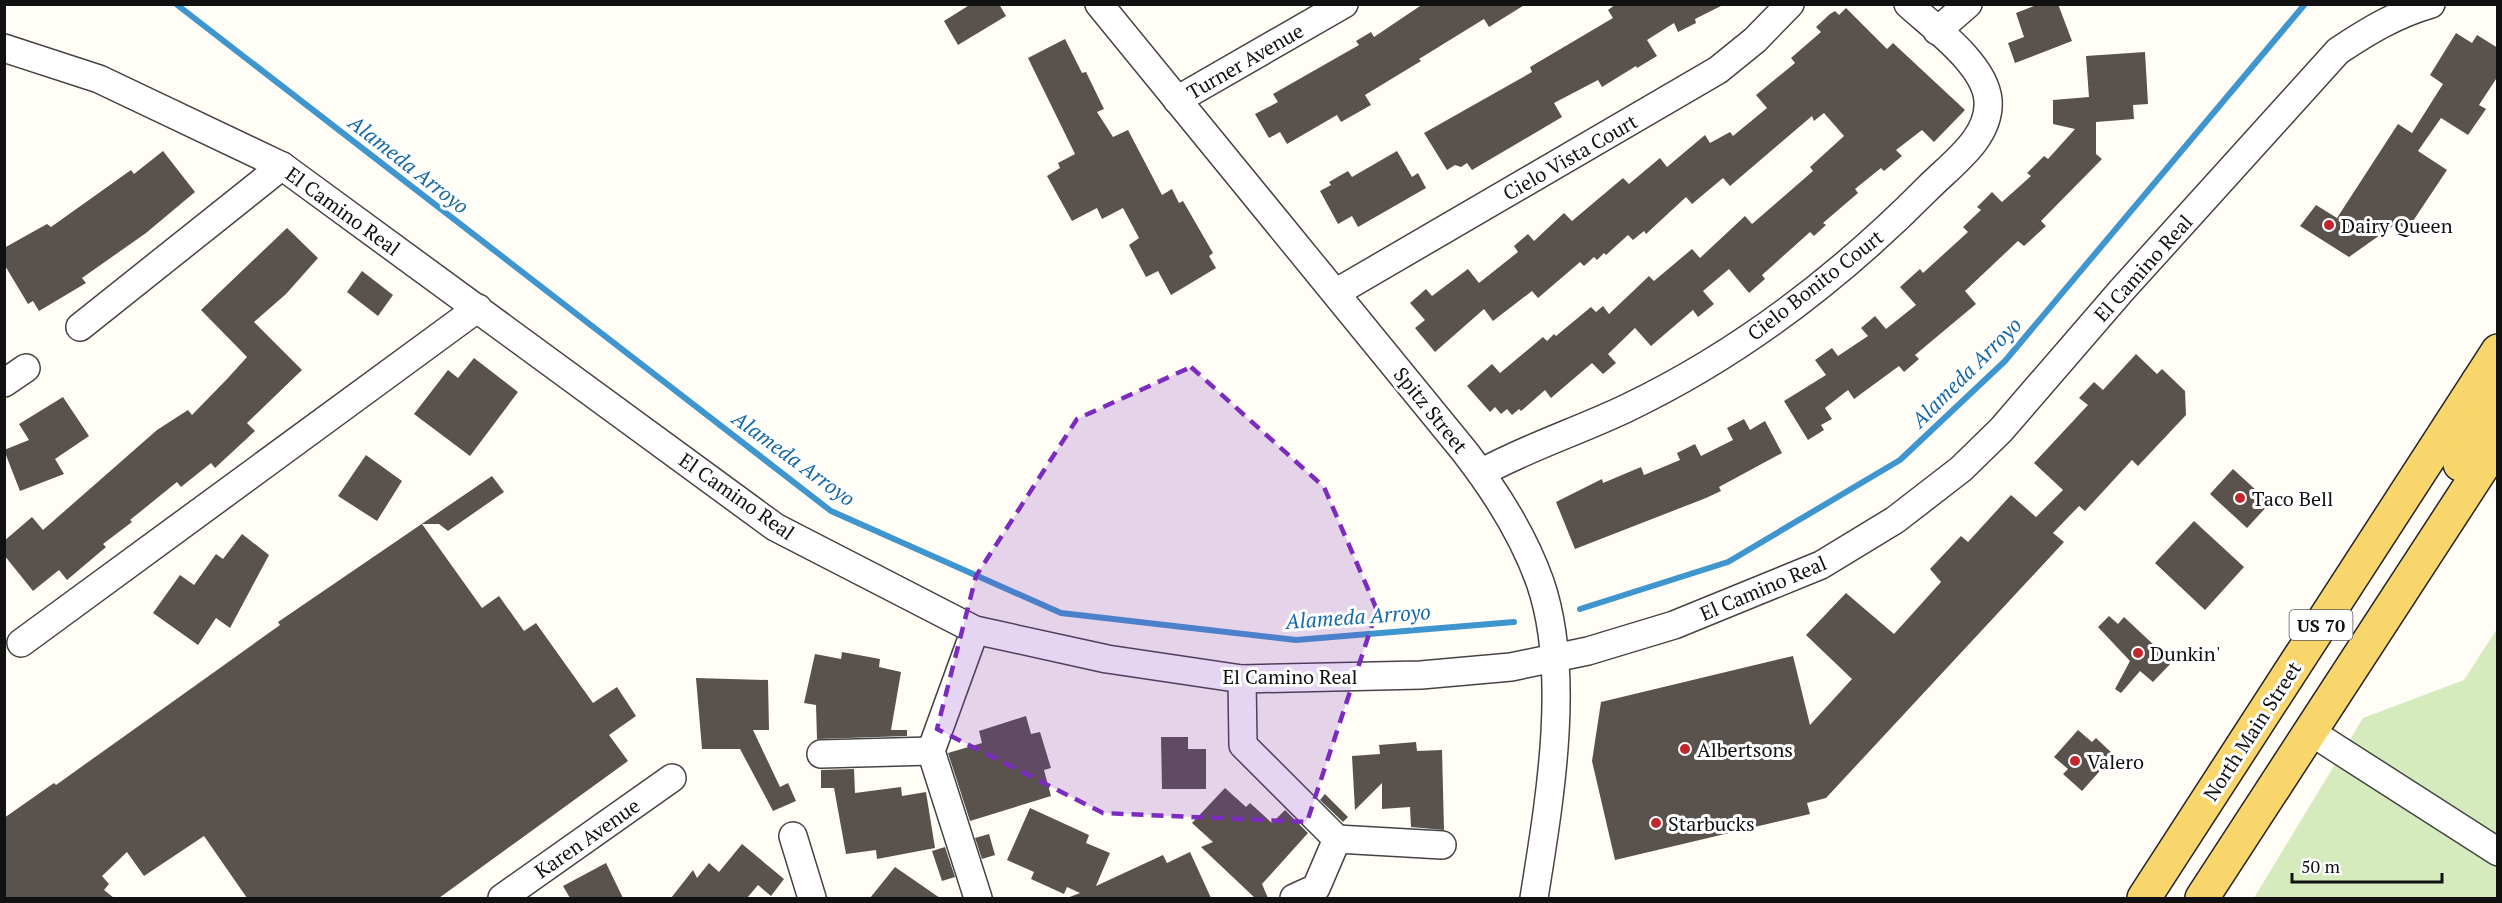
<svg xmlns="http://www.w3.org/2000/svg" width="2502" height="903" viewBox="0 0 2502 903" font-family="'PT Serif',serif">
  <rect width="100%" height="100%" fill="#fffdf5"/>
  <!-- green -->
  <polygon fill="#d5ebbd" points="2497,629 2497,898 2254,898 2363,718 2464,680"/>
  <g fill="none" stroke-linecap="round" stroke-linejoin="round">
    <!-- stream -->
    <g stroke="#3f96cf" stroke-width="6">
      <polyline points="176,4 831,511 1061,613 1296,640 1514,622"/>
      <polyline points="1580,609 1728,562 1900,460 2005,361 2305,4"/>
    </g>
  </g>
  <!-- building -->
  <g fill="#5a524d">
    <polygon points="971,4 999,4 1006,16 958,45 944,21"/>
    <polygon points="1423,4 1526,4 1489,27 1484,19 1419,59 1421,61 1365,95 1371,105 1341,122 1337,115 1287,144 1280,132 1269,138 1255,114 1278,102 1273,94 1359,45 1356,41 1371,32 1374,37"/>
    <polygon points="1616,4 1725,4 1695,19 1696,23 1678,32 1674,23 1647,40 1657,56 1637,68 1636,66 1602,87 1598,80 1554,103 1562,117 1472,170 1467,163 1461,167 1455,165 1447,170 1424,133 1532,72 1530,67 1613,18 1608,10"/>
    <polygon points="2039,4 2058,4 2072,41 2015,63 2008,43 2024,37 2016,13"/>
    <polygon points="1846,8 1887,49 1893,43 1965,110 1934,142 1922,130 1896,150 1902,156 1884,171 1881,168 1855,189 1858,193 1823,223 1826,225 1814,236 1810,232 1762,275 1765,279 1749,293 1729,269 1703,291 1714,304 1698,317 1693,310 1651,346 1635,328 1608,354 1616,363 1603,374 1592,363 1551,398 1545,390 1521,411 1519,409 1512,415 1507,409 1501,414 1495,407 1490,412 1467,386 1492,364 1500,373 1543,337 1547,341 1554,334 1556,336 1591,307 1596,312 1603,306 1609,314 1649,276 1654,281 1692,249 1700,258 1745,216 1752,224 1813,171 1810,167 1844,136 1824,113 1814,121 1812,116 1730,186 1723,178 1692,204 1686,197 1646,234 1644,231 1633,240 1628,235 1606,255 1604,253 1597,260 1594,257 1584,266 1580,262 1538,298 1532,291 1493,321 1484,309 1435,352 1415,328 1425,320 1410,303 1426,289 1432,296 1468,269 1479,283 1518,252 1514,246 1528,234 1534,241 1564,213 1572,221 1623,178 1629,184 1660,158 1667,167 1705,135 1710,143 1730,132 1733,136 1767,108 1756,95 1795,63 1791,58 1821,32 1816,27 1830,14 1835,11 1839,15"/>
    <polygon points="2456,33 2472,43 2477,35 2498,48 2498,76 2479,105 2486,109 2468,135 2441,118 2418,151 2447,170 2407,230 2397,223 2349,257 2300,226 2316,205 2337,218 2398,124 2412,133 2443,84 2430,75"/>
    <polygon points="1065,39 1082,73 1086,72 1104,109 1097,112 1113,137 1128,130 1162,195 1172,189 1179,203 1183,201 1213,253 1209,256 1216,268 1171,295 1158,271 1146,277 1129,245 1139,238 1123,208 1102,219 1097,208 1072,221 1047,176 1060,168 1058,163 1075,154 1028,58"/>
    <polygon points="2145,52 2148,104 2133,105 2134,119 2096,122 2096,154 2102,159 2041,221 2046,226 2024,246 2018,241 1965,291 1976,304 1915,355 1919,359 1904,372 1899,366 1854,399 1848,390 1825,408 1832,419 1821,425 1824,430 1808,440 1784,401 1826,375 1815,360 1832,348 1838,356 1868,336 1861,328 1875,316 1886,329 1916,305 1900,287 1920,269 1923,273 1968,232 1963,227 1981,210 1977,207 1992,192 2002,202 2031,176 2027,173 2044,156 2048,159 2075,129 2053,124 2053,100 2089,97 2086,56"/>
    <polygon points="163,151 195,192 146,233 82,278 86,283 39,311 33,301 28,304 4,264 4,248 47,224 51,227 131,170 134,174"/>
    <polygon points="1397,151 1412,177 1418,173 1426,188 1358,227 1352,216 1338,224 1320,191 1331,185 1329,182 1348,171 1352,177"/>
    <polygon points="287,228 318,258 286,294 254,322 302,370 247,423 255,431 215,468 211,463 181,487 177,482 130,520 132,522 103,544 106,547 67,580 59,570 33,591 4,555 4,541 32,517 43,530 157,430 188,410 192,415 228,378 247,357 201,310"/>
    <polygon points="362,271 393,295 378,316 347,292"/>
    <polygon points="2136,354 2157,374 2162,369 2185,391 2186,415 2138,466 2132,460 2085,511 2079,506 2053,533 2064,542 1826,798 1807,803 1810,814 1615,860 1592,761 1601,702 1793,656 1810,725 1852,679 1806,635 1846,593 1894,634 1941,582 1930,569 1961,536 1968,542 2011,495 2036,517 2063,490 2034,463 2088,405 2079,398 2094,382 2103,390"/>
    <polygon points="474,358 518,392 470,456 414,414 448,370 458,378"/>
    <polygon points="63,397 89,436 55,459 64,474 20,491 4,450 29,440 19,424"/>
    <polygon points="1744,419 1750,430 1765,421 1782,453 1719,487 1721,491 1706,498 1575,549 1556,502 1602,479 1603,483 1641,467 1644,475 1680,460 1677,453 1695,444 1701,456 1733,440 1727,428"/>
    <polygon points="366,455 402,481 377,521 338,496"/>
    <polygon points="2233,469 2270,503 2247,528 2210,494"/>
    <polygon points="492,476 504,492 448,531 439,524 422,524 482,608 499,596 524,631 536,623 593,703 617,687 636,716 609,735 628,761 439,898 247,898 204,836 144,876 127,852 102,876 109,884 104,890 114,898 4,898 4,818 54,783 56,785 280,625 278,622"/>
    <polygon points="2194,521 2244,567 2205,610 2155,563"/>
    <polygon points="242,534 269,555 230,628 216,618 198,645 153,613 180,575 194,585 216,554 223,559"/>
    <polygon points="2109,616 2118,624 2124,617 2172,662 2153,682 2140,671 2121,693 2115,689 2130,661 2098,627"/>
    <polygon points="842,652 880,659 879,667 901,672 891,730 907,730 907,736 817,739 816,705 804,703 815,654 841,659"/>
    <polygon points="696,678 768,680 769,730 753,730 780,787 788,783 796,801 773,811 740,749 702,749"/>
    <polygon points="1026,716 1031,734 1040,732 1051,768 1044,770 1051,796 970,821 948,753 982,743 979,731"/>
    <polygon points="2078,730 2092,742 2096,738 2114,755 2082,791 2063,774 2068,769 2054,757"/>
    <polygon points="1161,737 1188,737 1188,749 1206,749 1206,789 1162,789"/>
    <polygon points="1416,742 1417,751 1442,750 1444,830 1411,827 1410,807 1382,809 1382,783 1355,810 1352,756 1380,754 1379,745"/>
    <polygon points="854,769 855,793 901,787 902,796 926,792 935,848 877,859 876,850 846,854 834,788 821,788 821,770"/>
    <polygon points="1225,788 1246,807 1250,803 1272,823 1285,810 1308,833 1262,884 1268,898 1255,898 1201,847 1213,842 1192,823"/>
    <polygon points="1325,794 1348,817 1343,822 1320,800"/>
    <polygon points="1030,808 1089,835 1086,843 1110,853 1096,886 1163,855 1167,863 1190,852 1211,898 1067,898 1080,893 1067,887 1064,894 1031,879 1034,872 1007,860"/>
    <polygon points="989,834 995,855 982,859 975,838"/>
    <polygon points="742,844 784,879 771,896 758,885 747,898 671,898 693,870 697,878 709,863 719,872"/>
    <polygon points="945,847 955,877 942,881 932,851"/>
    <polygon points="606,863 623,898 570,898 563,886"/>
    <polygon points="895,867 911,878 940,898 870,898"/>
  </g>
  <g fill="none" stroke-linecap="round" stroke-linejoin="round">
    <defs>
      <g id="minor">
        <path d="M1099,4L1465,452C1496,492 1523,534 1540,582C1572,674 1549,804 1534,898"/>
        <polyline points="1937,31 1968,4"/>
        <path d="M4,48L99,79L282,166L775,527L975,630L1107,659L1242,679L1421,675L1511,667L1588,651L1674,625L1821,565L1895,520L1961,469L2001,430L2121,291L2338,51C2368,31 2396,14 2431,4"/>
        <polyline points="1177,100 1344,4"/>
        <polyline points="1337,292 1718,70 1755,40 1790,4"/>
        <polyline points="80,327 282,166"/>
        <polyline points="4,383 26,368"/>
        <path d="M1481,473C1528,447 1579,431 1627,408C1740,354 1841,276 1929,187C1953,163 1991,137 1988,100C1985,64 1933,27 1908,4"/>
        <polyline points="975,630 931,751 978,898"/>
        <polyline points="21,643 478,308"/>
        <polyline points="1242,679 1243,745 1337,839 1316,888 1294,898"/>
        <polyline points="2311,732 2498,852"/>
        <polyline points="821,754 931,751"/>
        <polyline points="793,836 812,898"/>
        <polyline points="1337,839 1442,845"/>
        <polyline points="502,898 672,778"/>
      </g>
      <g id="major">
        <path d="M2460,464C2476,439 2488,421 2488,391L2478,382"/>
        <polyline points="2144,898 2498,351"/>
        <polyline points="2202,898 2498,443"/>
      </g>
    </defs>
    <!-- minor casing -->
    <use href="#minor" stroke="#444" stroke-width="30"/>
    <!-- major casing -->
    <use href="#major" stroke="#222" stroke-width="36"/>
    <!-- minor -->
    <use href="#minor" stroke="#fff" stroke-width="27"/>
    <!-- major -->
    <use href="#major" stroke="#f9d66b" stroke-width="33"/>
  </g>
  <!-- marked area -->
  <path fill="#7b2cbf" fill-opacity="0.2" stroke="#7b2cbf" stroke-width="4.5" stroke-dasharray="12 8" stroke-linejoin="round" d="M1191,367L1324,487L1377,610L1307,822L1103,813L937,729L976,576L1077,419Z"/>
  <!-- markers -->
  <g fill="#c4262e" stroke="#fff" stroke-width="2">
    <circle cx="2329" cy="225" r="6"/>
    <circle cx="2240" cy="498" r="6"/>
    <circle cx="2138" cy="653" r="6"/>
    <circle cx="1685" cy="749" r="6"/>
    <circle cx="2075" cy="761" r="6"/>
    <circle cx="1656" cy="823" r="6"/>
  </g>
  <g text-anchor="middle" dominant-baseline="central" stroke-width="6" stroke-linejoin="round" paint-order="stroke">
    <!-- shield labels -->
    <rect fill="#fff" stroke="#585858" stroke-width="1.5" x="2289.5" y="610" width="63" height="30" rx="4.5"/>
    <g font-size="18" font-weight="bold" fill="#111">
      <text x="2321" y="625">US 70</text>
    </g>
    <!-- street labels -->
    <g font-size="20" fill="#111" stroke="#fff">
      <text transform="translate(1245 61) rotate(-30)">Turner Avenue</text>
      <text transform="translate(1570 157) rotate(-30)">Cielo Vista Court</text>
      <text transform="translate(343 211) rotate(36)">El Camino Real</text>
      <text transform="translate(2143 268) rotate(-48)">El Camino Real</text>
      <text transform="translate(1815 285) rotate(-38)">Cielo Bonito Court</text>
      <text transform="translate(1431 410) rotate(51)">Spitz Street</text>
      <text transform="translate(737 496) rotate(35)">El Camino Real</text>
      <text transform="translate(1763 588) rotate(-23)">El Camino Real</text>
      <text x="1290" y="676">El Camino Real</text>
      <text transform="translate(2252 731) rotate(-57)">North Main Street</text>
      <text transform="translate(587 838) rotate(-35)">Karen Avenue</text>
    </g>
    <!-- poi labels -->
    <g font-size="20" fill="#111" stroke="#fff" text-anchor="start">
      <text x="2341" y="225">Dairy Queen</text>
      <text x="2252" y="498">Taco Bell</text>
      <text x="2150" y="653">Dunkin'</text>
      <text x="1697" y="749">Albertsons</text>
      <text x="2087" y="761">Valero</text>
      <text x="1668" y="823">Starbucks</text>
    </g>
    <!-- water labels -->
    <g font-size="21" font-style="italic" fill="#1768a6" stroke="#fff">
      <text transform="translate(409 164) rotate(38)">Alameda Arroyo</text>
      <text transform="translate(1966 372) rotate(-45)">Alameda Arroyo</text>
      <text transform="translate(794 458) rotate(36)">Alameda Arroyo</text>
      <text transform="translate(1358 616) rotate(-4)">Alameda Arroyo</text>
    </g>
  </g>
  <!-- border -->
  <rect width="2502" height="903" fill="none" stroke="#111111" stroke-width="12"/>
  <!-- scale -->
  <path d="M2292 873v9h150v-9" fill="none" stroke="#111111" stroke-width="3"/>
  <text x="2301" y="873" font-size="18" fill="#111111" stroke="#ffffff" stroke-width="4.5" paint-order="stroke">50 m</text>
</svg>
